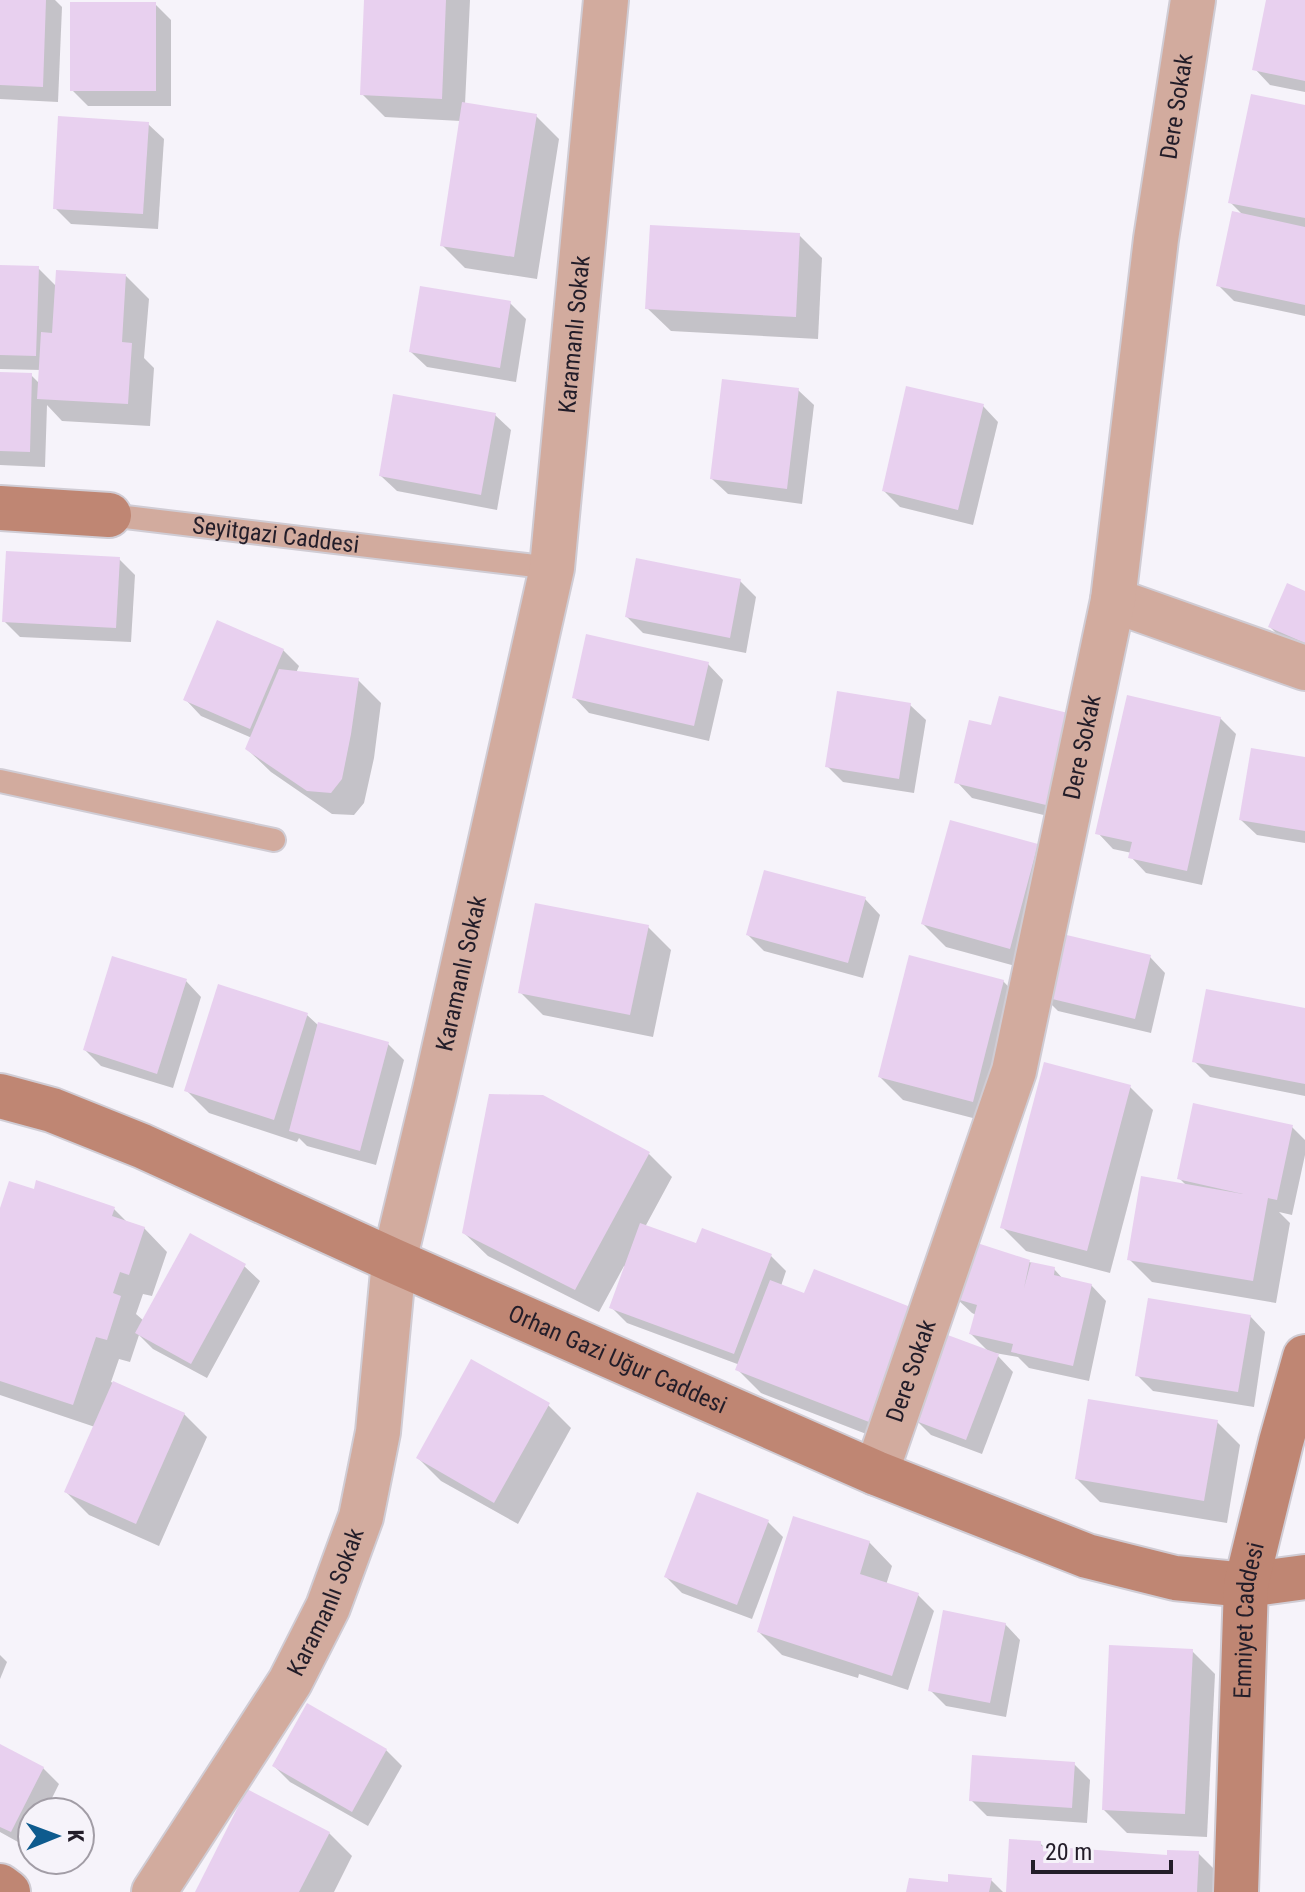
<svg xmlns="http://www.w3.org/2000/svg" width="1305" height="1892" viewBox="0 0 1305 1892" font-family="'Roboto Condensed',sans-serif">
  <rect width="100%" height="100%" fill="#f6f3fa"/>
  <!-- shadow -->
  <g fill="#0003">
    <polygon points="0,0 55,0 62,7 58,102 0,99"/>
    <polygon points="366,0 470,0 465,104 536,116 559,139 537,279 465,268 442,245 461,121 385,117 362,94"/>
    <polygon points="1268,0 1305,1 1305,92 1270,85 1255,69"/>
    <polygon points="155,4 171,20 171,106 88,106 72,90"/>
    <polygon points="1305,107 1305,316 1234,301 1218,285 1244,216 1230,202"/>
    <polygon points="148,124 164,139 158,229 71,224 55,208"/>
    <polygon points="799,235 822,258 818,339 671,331 647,308"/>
    <polygon points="0,267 38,268 57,287 126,276 149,299 144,358 154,368 150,426 62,421 47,405 45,467 0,465 0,374 31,375 40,384 41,370 0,369"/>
    <polygon points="510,303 526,319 516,382 427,367 411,352"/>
    <polygon points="798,390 814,405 802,504 728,494 712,479"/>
    <polygon points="983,406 998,422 973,525 900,507 884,491"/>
    <polygon points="495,415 511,430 497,510 397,491 381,476"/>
    <polygon points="119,559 135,575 131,642 20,637 4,621"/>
    <polygon points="740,581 756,597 746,653 643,633 627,617"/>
    <polygon points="1305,593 1305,651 1286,643 1270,627"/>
    <polygon points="283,650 299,666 296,673 358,680 381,703 374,758 364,803 354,815 332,814 271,772 247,749 252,738 201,716 186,700"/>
    <polygon points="708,664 723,680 709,741 589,713 574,697"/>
    <polygon points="910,705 926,720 914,793 843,782 827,766"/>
    <polygon points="1220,718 1236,734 1202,885 1146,873 1131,857 1132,853 1113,849 1098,833"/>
    <polygon points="993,728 1065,820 972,798 957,782"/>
    <polygon points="1305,759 1305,843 1257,835 1241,820"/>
    <polygon points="1037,846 1061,869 1033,971 946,947 923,924"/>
    <polygon points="865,899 880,915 863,978 764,951 748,935"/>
    <polygon points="648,927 671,950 653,1037 543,1015 520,992"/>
    <polygon points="1150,957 1165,973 1151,1033 1058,1011 1042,995"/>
    <polygon points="186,981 201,997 173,1088 101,1066 85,1050"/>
    <polygon points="1003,981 1026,1005 996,1124 903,1100 880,1077"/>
    <polygon points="1305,1010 1305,1096 1210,1077 1194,1061"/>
    <polygon points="307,1015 319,1026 388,1044 404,1060 376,1165 307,1146 299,1138 297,1142 209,1113 186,1090"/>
    <polygon points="1130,1087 1153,1110 1110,1273 1026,1251 1002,1227"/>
    <polygon points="542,1097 649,1154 672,1177 645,1227 697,1246 770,1255 786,1271 781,1286 805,1296 912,1310 892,1444 761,1393 738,1370 740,1365 627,1323 611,1307 626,1267 624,1266 599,1312 488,1256 464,1233"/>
    <polygon points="1292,1127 1305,1140 1305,1155 1292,1215 1279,1212 1290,1223 1276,1303 1152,1282 1129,1259 1187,1186 1179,1178"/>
    <polygon points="114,1209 129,1224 144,1228 167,1252 152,1296 143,1294 136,1314 144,1321 244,1266 260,1281 207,1378 153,1349 139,1335 130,1362 119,1359 111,1382 184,1414 207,1437 159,1546 89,1515 66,1492 95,1427 0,1395 0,1214"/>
    <polygon points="1029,1262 1054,1269 1064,1280 1091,1285 1106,1301 1089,1381 1029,1368 1018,1357 989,1352 971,1334 976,1315 972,1313 956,1298"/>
    <polygon points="1250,1316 1265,1332 1254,1407 1153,1391 1137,1375"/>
    <polygon points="998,1356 1013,1372 982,1454 931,1435 915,1419"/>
    <polygon points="548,1405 571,1428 518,1524 441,1481 418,1458"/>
    <polygon points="1217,1422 1240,1445 1227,1523 1100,1502 1077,1479"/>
    <polygon points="767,1521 783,1537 752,1619 682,1593 666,1577"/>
    <polygon points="869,1542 892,1566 886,1585 918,1595 934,1611 908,1690 859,1674 858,1678 782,1655 759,1632"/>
    <polygon points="1005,1624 1020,1640 1006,1717 946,1706 930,1690"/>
    <polygon points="1192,1651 1215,1674 1207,1837 1127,1833 1104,1810"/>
    <polygon points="0,1655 7,1662 0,1679"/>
    <polygon points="0,1746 43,1768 59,1784 45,1812 32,1812 32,1837 27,1847 0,1832"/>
    <polygon points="386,1750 402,1766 368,1826 290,1782 274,1766"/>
    <polygon points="1074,1764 1090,1780 1087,1823 987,1816 971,1800"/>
    <polygon points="329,1833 352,1856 334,1892 197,1892"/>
    <polygon points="1040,1843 1046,1849 1169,1857 1198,1853 1221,1876 1220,1892 1008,1892"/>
    <polygon points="991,1880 1003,1892 908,1892 950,1884"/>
  </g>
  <!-- building -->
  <g fill="#e8d0ef">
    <polygon points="0,0 46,0 43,87 0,85"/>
    <polygon points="364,0 446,0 442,99 360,95"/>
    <polygon points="1266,0 1305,0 1305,81 1252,70"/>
    <rect x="70" y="2" width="86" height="89"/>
    <polygon points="1251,94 1305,105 1305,218 1228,203"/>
    <polygon points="462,102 537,114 514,257 440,246"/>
    <polygon points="58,116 149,122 143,214 53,209"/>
    <polygon points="1232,211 1305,227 1305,305 1216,286"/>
    <polygon points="650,225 800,233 796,317 645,309"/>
    <polygon points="0,265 39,266 36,356 0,355"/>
    <polygon points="56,270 126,274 122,342 132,343 128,404 37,399 41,332 52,333"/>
    <polygon points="420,286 511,301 500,368 409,352"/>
    <polygon points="0,372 32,373 30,452 0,451"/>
    <polygon points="722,379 799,388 787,489 710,479"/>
    <polygon points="906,386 984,404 958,510 882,491"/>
    <polygon points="393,394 496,413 481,495 379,476"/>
    <polygon points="6,551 120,557 116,628 2,622"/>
    <polygon points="636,558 741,579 730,638 625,617"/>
    <polygon points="1287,583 1305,591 1305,643 1268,627"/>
    <polygon points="217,620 284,649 250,729 183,700"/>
    <polygon points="586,634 709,662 694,726 572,698"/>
    <polygon points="279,669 359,678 351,734 342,779 331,793 307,791 245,749"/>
    <polygon points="837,691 911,703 899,779 825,767"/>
    <polygon points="1127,695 1221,717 1187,871 1128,858 1132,842 1095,834"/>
    <polygon points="999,696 1072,714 1050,806 954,783 969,720 991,725"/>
    <polygon points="1251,748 1305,757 1305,831 1239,820"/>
    <polygon points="950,820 1038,844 1010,949 921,924"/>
    <polygon points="764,870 866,897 848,963 746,935"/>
    <polygon points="535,903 649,925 630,1015 518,993"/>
    <polygon points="1054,932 1151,955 1135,1019 1040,996"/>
    <polygon points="909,955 1004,980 973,1102 878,1077"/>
    <polygon points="112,956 187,979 157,1074 83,1050"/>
    <polygon points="218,984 308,1013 274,1120 184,1091"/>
    <polygon points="1206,989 1305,1008 1305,1084 1192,1062"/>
    <polygon points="318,1022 389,1042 360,1151 289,1131"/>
    <polygon points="1044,1062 1131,1085 1087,1251 1000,1228"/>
    <polygon points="489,1094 543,1095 650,1152 575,1290 462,1233"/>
    <polygon points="1193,1103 1293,1125 1277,1200 1268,1198 1253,1281 1127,1260 1141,1176 1243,1194 1177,1179"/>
    <polygon points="36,1180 115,1207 112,1216 145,1227 129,1275 120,1272 113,1293 121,1296 107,1340 96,1337 73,1405 0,1381 0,1208 9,1181 34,1189"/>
    <polygon points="640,1223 696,1243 702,1228 772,1254 734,1354 609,1308"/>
    <polygon points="190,1233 246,1264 191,1364 135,1333"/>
    <polygon points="971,1241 1030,1260 1024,1288 1031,1262 1055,1267 1054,1275 1092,1284 1073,1366 1011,1352 1013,1344 969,1334 977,1305 953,1298"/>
    <polygon points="814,1269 913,1308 869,1422 735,1370 770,1280 804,1293"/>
    <polygon points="1148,1298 1251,1315 1238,1392 1135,1376"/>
    <polygon points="945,1334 999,1354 966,1440 913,1420"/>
    <polygon points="471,1359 550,1403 494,1503 416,1458"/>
    <polygon points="113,1381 185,1413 136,1524 64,1492"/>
    <polygon points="1088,1399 1218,1420 1204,1501 1075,1479"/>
    <polygon points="697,1492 769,1520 737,1605 664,1577"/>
    <polygon points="793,1516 870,1541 860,1574 919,1593 892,1676 757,1632"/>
    <polygon points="943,1610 1006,1623 990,1703 928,1691"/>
    <polygon points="1109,1645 1193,1649 1185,1814 1102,1810"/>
    <polygon points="307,1703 387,1749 352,1812 272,1766"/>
    <polygon points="0,1744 44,1767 11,1832 0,1827"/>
    <polygon points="972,1755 1075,1762 1072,1808 969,1801"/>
    <polygon points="247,1789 330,1832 299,1892 195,1892"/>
    <polygon points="1009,1839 1041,1841 1041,1846 1167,1855 1167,1850 1199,1851 1197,1892 1006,1892"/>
    <polygon points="948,1874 992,1878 989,1892 906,1892 909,1878 948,1882"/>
  </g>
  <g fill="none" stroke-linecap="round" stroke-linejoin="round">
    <defs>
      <g id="lane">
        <path id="s1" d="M109,515L552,568"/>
        <polyline points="0,781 274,840"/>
      </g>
      <g id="street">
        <polyline points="1113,600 1305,668"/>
        <path id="s2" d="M876,1473L1014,1071L1113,600L1156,239L1193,0"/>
        <path id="s3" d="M154,1892L290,1682L328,1607L361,1517L378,1432L394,1261L435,1090L552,568L606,0"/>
      </g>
      <g id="secondary">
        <polyline points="0,508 109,515"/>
        <path id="s4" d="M0,1096L52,1110L142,1146L394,1261L876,1473L1087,1556L1175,1578L1246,1585L1305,1577"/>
        <polyline points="0,1886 8,1892"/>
        <path id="s5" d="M1236,1892L1246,1585L1281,1442L1305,1357"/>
      </g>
    </defs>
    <!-- lane casing -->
    <use href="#lane" stroke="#d0ccd4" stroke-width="26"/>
    <!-- street casing -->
    <use href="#street" stroke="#d0ccd4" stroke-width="48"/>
    <!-- secondary casing -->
    <use href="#secondary" stroke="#d0ccd4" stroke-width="48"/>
    <!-- lane -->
    <use href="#lane" stroke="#d2ab9e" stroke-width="22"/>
    <!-- street -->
    <use href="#street" stroke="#d2ab9e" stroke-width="44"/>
    <!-- secondary -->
    <use href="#secondary" stroke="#bf8673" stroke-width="44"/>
  </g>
  <g text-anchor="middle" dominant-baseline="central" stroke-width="7" stroke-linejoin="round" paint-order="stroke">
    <!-- street labels -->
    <g font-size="24" fill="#231d29" stroke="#f6f3fa">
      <text stroke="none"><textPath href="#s2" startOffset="1404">Dere Sokak</textPath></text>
      <text stroke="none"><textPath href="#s3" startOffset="1634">Karamanlı Sokak</textPath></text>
      <text stroke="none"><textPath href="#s1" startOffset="168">Seyitgazi Caddesi</textPath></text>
      <text stroke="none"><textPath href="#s2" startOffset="756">Dere Sokak</textPath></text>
      <text stroke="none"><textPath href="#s3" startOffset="984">Karamanlı Sokak</textPath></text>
      <text stroke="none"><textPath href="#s4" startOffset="672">Orhan Gazi Uğur Caddesi</textPath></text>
      <text stroke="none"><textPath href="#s2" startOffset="108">Dere Sokak</textPath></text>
      <text stroke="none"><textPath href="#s3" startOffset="338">Karamanlı Sokak</textPath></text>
      <text stroke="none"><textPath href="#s5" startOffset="272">Emniyet Caddesi</textPath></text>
    </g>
  </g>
  <!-- north arrow -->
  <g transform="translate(56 1836) rotate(89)"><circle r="38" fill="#f6f3fa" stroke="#a29da6" stroke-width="2"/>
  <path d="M0-6L14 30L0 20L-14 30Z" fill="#0e5b8e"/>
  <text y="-12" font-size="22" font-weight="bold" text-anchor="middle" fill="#231d29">K</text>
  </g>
  <!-- scale -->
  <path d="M1033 1860v12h138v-12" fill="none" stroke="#231d29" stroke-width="4"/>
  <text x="1045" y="1860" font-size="24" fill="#231d29" stroke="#f6f3fa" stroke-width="6" paint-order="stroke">20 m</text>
</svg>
